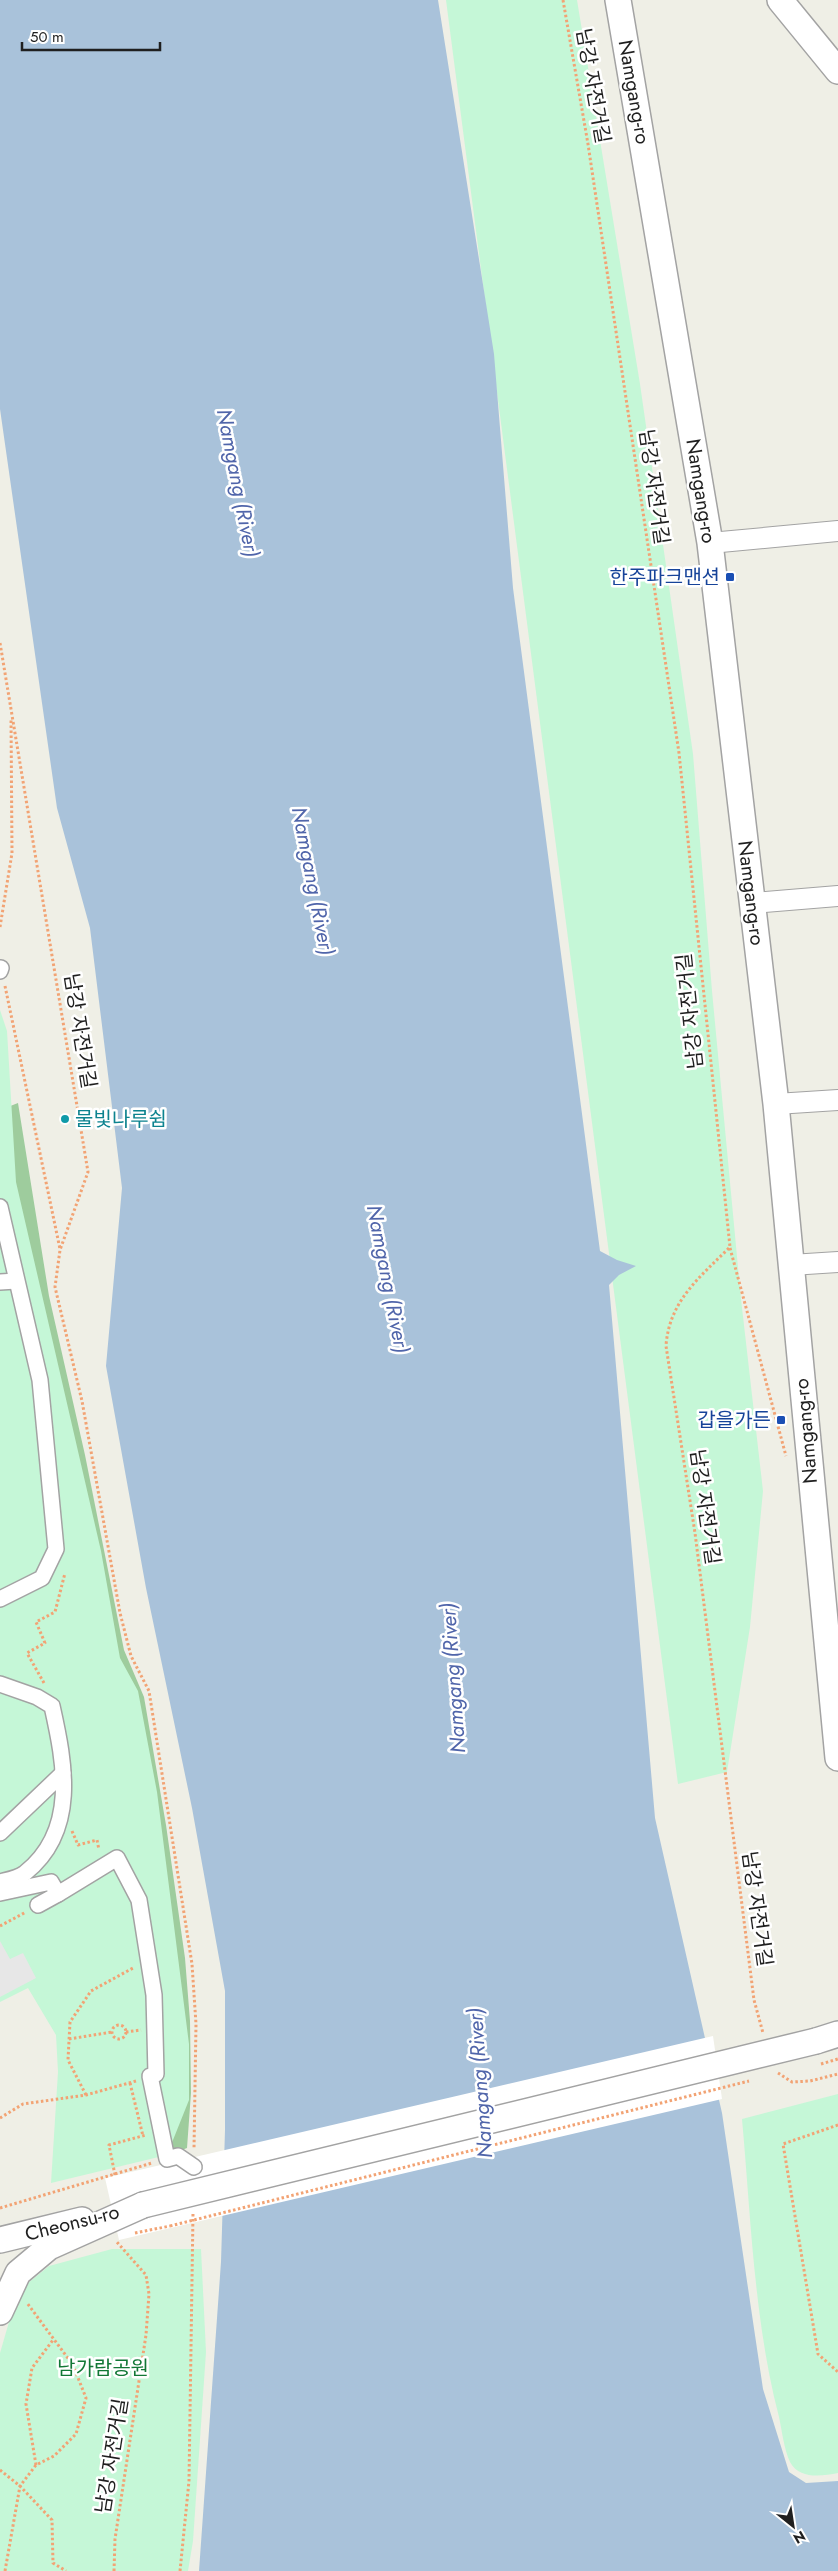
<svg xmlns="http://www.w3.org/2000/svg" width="838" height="2571" viewBox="0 0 838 2571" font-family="Jost,'Noto Sans KR',sans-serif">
  <rect width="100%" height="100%" fill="#efefe6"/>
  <!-- forest -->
  <polygon fill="#9ecc9d" points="18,1103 49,1296 85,1455 124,1650 144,1697 166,1825 185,1958 190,2021 191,2093 187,2148 172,2154 0,1110"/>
  <!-- park -->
  <g fill="#c5f7d7">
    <polygon points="446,0 577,0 640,384 693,754 712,991 741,1299 763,1491 750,1627 727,1772 678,1784"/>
    <polygon points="0,1010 7,1031 16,1182 101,1551 120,1658 138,1691 157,1792 189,2044 189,2100 167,2155 51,2183 58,2072 56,2035 28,1988 0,2002"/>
    <path d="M838,2094V2473C822,2476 800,2480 790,2462C784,2449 782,2431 779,2417C754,2321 751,2218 742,2119Z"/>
    <polygon points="112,2249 201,2249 206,2352 193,2541 188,2571 0,2571 0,2353 18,2291 49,2266"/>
  </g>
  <!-- parking -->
  <polygon fill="#e7e7e7" points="0,1941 10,1959 23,1953 36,1978 0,1997"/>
  <!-- water -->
  <polygon fill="#a9c2da" points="0,0 438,0 494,354 513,588 600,1251 617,1260 636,1266 619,1275 609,1285 655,1818 722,2113 763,2389 789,2472 806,2483 838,2481 838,2571 199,2571 221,2262 225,2130 225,1991 192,1808 146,1588 106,1366 122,1188 90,928 57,808 0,409"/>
  <!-- pier -->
  <polygon fill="#fff" points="713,2036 722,2099 119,2240 105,2178"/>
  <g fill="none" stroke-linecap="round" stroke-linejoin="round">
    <defs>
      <g id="pedestrian">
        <polyline points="0,971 1,968"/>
        <polyline points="0,1207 40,1380 56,1549 42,1578 0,1599"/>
        <polyline points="0,1282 16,1281"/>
        <path d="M0,1684L37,1697L52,1706C65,1764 78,1831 25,1873C19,1878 8,1880 0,1882"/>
        <polyline points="0,1833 63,1773"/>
        <polyline points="0,1893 51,1882 58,1894 117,1858 139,1900 154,1995 156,2074"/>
        <polyline points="38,1905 58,1894"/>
        <polyline points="150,2076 167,2159 178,2156 194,2167"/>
      </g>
      <g id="minor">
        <polyline points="710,543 838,531"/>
        <polyline points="752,903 838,896"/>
        <polyline points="776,1104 838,1100"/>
        <polyline points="791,1265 838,1262"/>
      </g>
      <g id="tertiary">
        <polyline points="618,0 710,543 776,1104 838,1758"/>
        <polyline points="780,0 838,71"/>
        <polyline points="816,2041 838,2034"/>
        <polyline points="0,2240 82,2220"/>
        <polyline points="0,2312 18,2273 49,2247 143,2205"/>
      </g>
    </defs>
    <!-- pedestrian casing -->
    <use href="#pedestrian" stroke="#a3a3a3" stroke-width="18"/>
    <!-- minor casing -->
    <use href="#minor" stroke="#a3a3a3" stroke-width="22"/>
    <!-- tertiary casing -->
    <use href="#tertiary" stroke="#a3a3a3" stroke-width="28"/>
    <!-- path -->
    <g stroke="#f2a374" stroke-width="3" stroke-dasharray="2.5 2.5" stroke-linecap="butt">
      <path d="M563,0L588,144L679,753L730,1247C700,1277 669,1301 666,1346L695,1533L754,2000L763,2033"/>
      <polyline points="0,643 88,1172 60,1250 55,1287 82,1401 120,1613 131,1656 149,1691 192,1964 196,2024 194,2149"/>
      <polyline points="0,927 12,853 11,718"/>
      <polyline points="5,986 60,1249"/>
      <polyline points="730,1248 786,1456"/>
      <polyline points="44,1683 27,1653 45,1643 36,1622 55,1612 65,1573"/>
      <polyline points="72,1831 78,1845 97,1840 99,1850"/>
      <polyline points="0,1926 26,1912"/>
      <circle cx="119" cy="2032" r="7"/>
      <polyline points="126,2032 141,2030"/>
      <polyline points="69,2039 112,2032"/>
      <polyline points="778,2073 792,2082 810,2081 838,2074"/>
      <polyline points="130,2083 143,2136"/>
      <polyline points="86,2095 68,2060 70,2022 91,1991 133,1968"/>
      <polyline points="0,2118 23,2104 86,2095 136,2081"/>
      <polyline points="838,2125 783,2144 818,2354 838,2372"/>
      <polyline points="115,2175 109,2145 146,2135"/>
      <polyline points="0,2208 152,2163"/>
      <polyline points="135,2233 170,2226"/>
      <polyline points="36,2465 26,2404 32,2368 53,2340"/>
      <polyline points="0,2470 20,2486 52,2520 53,2563 66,2571"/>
      <polyline points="5,2571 20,2486 36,2465 54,2456 76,2434 86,2398 73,2365 27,2303"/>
      <polyline points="114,2571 115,2539 146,2335 149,2294 146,2275 116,2241"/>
      <polyline points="180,2571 189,2481 193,2213"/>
    </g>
    <!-- pedestrian -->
    <use href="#pedestrian" stroke="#fff" stroke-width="15"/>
    <!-- minor -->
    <use href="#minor" stroke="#fff" stroke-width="20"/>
    <!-- tertiary -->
    <use href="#tertiary" stroke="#fff" stroke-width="25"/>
    <defs>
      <polyline id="tertiary-bridge" points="143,2205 816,2041"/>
    </defs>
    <!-- tertiary-bridge casing -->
    <use href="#tertiary-bridge" stroke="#a3a3a3" stroke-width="28" stroke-linecap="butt"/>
    <!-- path-bridge -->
    <g stroke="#f2a374" stroke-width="3" stroke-dasharray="2.5 2.5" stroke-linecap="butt">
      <polyline points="821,2064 838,2059"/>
      <polyline points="170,2226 749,2081"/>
    </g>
    <!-- tertiary-bridge -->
    <use href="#tertiary-bridge" stroke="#fff" stroke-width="25"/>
  </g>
  <!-- markers -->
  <g fill="#1a4fb4" stroke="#fff" stroke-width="2">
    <rect x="725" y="572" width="10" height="10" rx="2.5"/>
    <rect x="776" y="1415" width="10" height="10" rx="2.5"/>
  </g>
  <circle fill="#0f9aa8" stroke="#fff" stroke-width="2" cx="65" cy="1119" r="5"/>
  <g text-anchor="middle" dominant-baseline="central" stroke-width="5" stroke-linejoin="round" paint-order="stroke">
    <!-- street labels -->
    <g font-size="20" fill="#1f1f1f" stroke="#fff">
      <text transform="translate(593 86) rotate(80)">남강 자전거길</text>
      <text transform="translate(634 92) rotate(80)">Namgang-ro</text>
      <text transform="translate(654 487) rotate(82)">남강 자전거길</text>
      <text transform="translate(701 491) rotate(81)">Namgang-ro</text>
      <text transform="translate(751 893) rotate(83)">Namgang-ro</text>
      <text transform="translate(690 1011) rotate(-96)">남강 자전거길</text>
      <text transform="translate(80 1031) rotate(81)">남강 자전거길</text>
      <text transform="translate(806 1431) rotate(-95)">Namgang-ro</text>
      <text transform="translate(705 1507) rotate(82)">남강 자전거길</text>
      <text transform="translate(757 1909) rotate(82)">남강 자전거길</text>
      <text transform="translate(72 2223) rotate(-14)">Cheonsu-ro</text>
      <text transform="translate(112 2456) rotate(-81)">남강 자전거길</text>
    </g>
    <!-- transit labels -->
    <g font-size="20" fill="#164399" stroke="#fff" text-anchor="end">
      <text x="720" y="577">한주파크맨션</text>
      <text x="771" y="1420">갑을가든</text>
    </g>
    <!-- culture labels -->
    <g font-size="20" fill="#0d838f" stroke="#fff" text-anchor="start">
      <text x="75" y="1119">물빛나루쉼</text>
    </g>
    <!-- park labels -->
    <g font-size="20" fill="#127836" stroke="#fff">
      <text x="103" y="2368">남가람공원</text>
    </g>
    <!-- water labels -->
    <g font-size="21" font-style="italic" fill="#5065aa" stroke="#fff">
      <text transform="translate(238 483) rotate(79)">Namgang (River)</text>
      <text transform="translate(313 881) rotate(79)">Namgang (River)</text>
      <text transform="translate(388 1279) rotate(79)">Namgang (River)</text>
      <text transform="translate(453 1678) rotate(-94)">Namgang (River)</text>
      <text transform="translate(480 2083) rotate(-94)">Namgang (River)</text>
    </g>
  </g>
  <!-- north arrow -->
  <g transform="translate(793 2526) rotate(150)" stroke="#ffffff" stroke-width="4" paint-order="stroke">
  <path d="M0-4L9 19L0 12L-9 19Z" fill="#1f1f1f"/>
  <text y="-8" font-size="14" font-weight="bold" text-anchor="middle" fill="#1f1f1f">N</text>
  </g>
  <!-- scale -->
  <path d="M22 42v8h138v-8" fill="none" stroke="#1f1f1f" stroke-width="2.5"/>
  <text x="30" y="42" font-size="15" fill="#1f1f1f" stroke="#ffffff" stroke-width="4" paint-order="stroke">50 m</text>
</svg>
